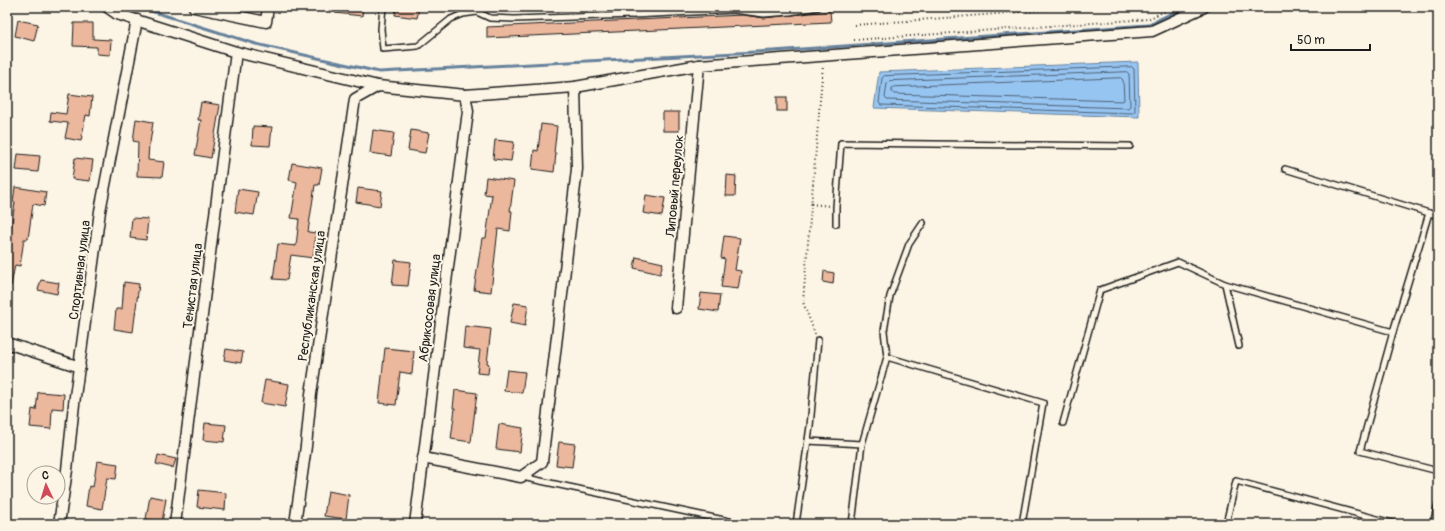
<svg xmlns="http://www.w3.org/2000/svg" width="1445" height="531" viewBox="0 0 1445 531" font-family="Pangolin,sans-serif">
  <rect width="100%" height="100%" fill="#fcf5e5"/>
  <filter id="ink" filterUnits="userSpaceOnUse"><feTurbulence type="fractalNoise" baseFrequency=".025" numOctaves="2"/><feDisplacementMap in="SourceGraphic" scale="8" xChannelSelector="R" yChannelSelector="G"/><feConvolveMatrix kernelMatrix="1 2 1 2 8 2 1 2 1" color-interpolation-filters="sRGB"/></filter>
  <g filter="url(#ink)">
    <!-- water -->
    <polygon fill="#97c5f2" stroke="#66819c" points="1138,62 1139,117 874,108 879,72"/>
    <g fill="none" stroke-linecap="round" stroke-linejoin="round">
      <!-- shore -->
      <g stroke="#4d6072" stroke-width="1">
        <polygon points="1132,67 1134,69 1135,111 1133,113 881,105 879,103 882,78 884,76"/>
        <polygon points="1127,72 1129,74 1130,106 1128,108 887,100 885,98 887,83 889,81"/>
        <polygon points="1121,78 1123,80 1124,100 1122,101 894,94 892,92 892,88 894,87"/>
      </g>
      <!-- stream -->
      <polyline stroke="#66819c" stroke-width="3" points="138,7 256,44 379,72 773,51 1147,25 1185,7"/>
    </g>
    <!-- building -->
    <g fill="#ebb79d" stroke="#1c1c1c">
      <polygon points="335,7 363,7 362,16 335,13"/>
      <polygon points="396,7 419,7 417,18 395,15"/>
      <polygon points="830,11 831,22 487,38 487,27 743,15 764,18"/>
      <polygon points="18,20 38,24 34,41 15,36"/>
      <polygon points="74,23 93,23 93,39 111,40 110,55 97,54 97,47 73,46"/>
      <polygon points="69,94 92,97 90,116 86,115 81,141 65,138 68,123 50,121 51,112 66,114"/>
      <rect x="777" y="97" width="10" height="14"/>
      <polygon points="201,102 220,105 211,158 195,155 201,120 198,120"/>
      <rect x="663" y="112" width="16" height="19"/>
      <polygon points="136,119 153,122 150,143 149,143 148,160 164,162 162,177 137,176 138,142 133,141"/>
      <polygon points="541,124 557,126 554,153 556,153 554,172 532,169 534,150 538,151"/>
      <polygon points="253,126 272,127 270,146 252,145"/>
      <polygon points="373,130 394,133 391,156 370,153"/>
      <polygon points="411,130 429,133 425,153 408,150"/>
      <polygon points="495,140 514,142 511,161 493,159"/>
      <polygon points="18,154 40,156 38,172 16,170"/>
      <polygon points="75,158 93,160 90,181 72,179"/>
      <polygon points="292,163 322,168 319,185 315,185 308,232 316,233 313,258 291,255 287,280 273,279 278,244 296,246 299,219 291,218 297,182 289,180"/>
      <polygon points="727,175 736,176 735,196 726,196"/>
      <polygon points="486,177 514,181 510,211 512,211 510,231 498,229 491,292 474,290 482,238 486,238 492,195 484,194"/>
      <polygon points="15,187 46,192 44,206 33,204 28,239 24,239 20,266 15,265 11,286 7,286 7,242 9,243 15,202 13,202"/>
      <polygon points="358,188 382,191 380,206 356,202"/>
      <polygon points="238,189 258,192 254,215 235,212"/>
      <polygon points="646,195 665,198 662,216 643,213"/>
      <polygon points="132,218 148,219 146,240 130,238"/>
      <polygon points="724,236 740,238 735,270 741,271 738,289 721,287 725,259 721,258"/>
      <polygon points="636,257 663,263 660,274 634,268"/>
      <polygon points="395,260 411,262 408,286 392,285"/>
      <polygon points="824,271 834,273 833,284 823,282"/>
      <polygon points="41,280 59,283 57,294 38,290"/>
      <polygon points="124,282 139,284 133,332 114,329 116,309 122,309"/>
      <polygon points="701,293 720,295 718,312 699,309"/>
      <polygon points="514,303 528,305 525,326 510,323"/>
      <polygon points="465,326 491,329 487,363 489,364 488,374 477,373 480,350 463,348"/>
      <polygon points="385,348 414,351 412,374 400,372 396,405 379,403"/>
      <polygon points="226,349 243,352 241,363 224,360"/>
      <polygon points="507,370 525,372 522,393 504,391"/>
      <polygon points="265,380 289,384 285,407 261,403"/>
      <polygon points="455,390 477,393 471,442 451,439 455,408 453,408"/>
      <polygon points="38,392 64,394 63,409 52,408 51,429 30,427 32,409 36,410"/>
      <polygon points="205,423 226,425 224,442 203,440"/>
      <polygon points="499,424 523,428 520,452 496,449"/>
      <polygon points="559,442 575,444 572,467 556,465"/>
      <polygon points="158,455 176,459 173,468 156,464"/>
      <polygon points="97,461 118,464 116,479 107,478 102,509 86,506 89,486 93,487"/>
      <polygon points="199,490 226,493 225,510 197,507"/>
      <polygon points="328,491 349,495 346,519 324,516"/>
      <polygon points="150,496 166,499 162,522 146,519"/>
    </g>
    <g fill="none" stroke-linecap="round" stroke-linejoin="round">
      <defs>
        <g id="lane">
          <polyline points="383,7 381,29 383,49 418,46 451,19 463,14 477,12 490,18 514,19 633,15 733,10 764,14 790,12 818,7"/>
          <polyline points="633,7 633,15"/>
          <polyline points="1285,169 1429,213 1393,332"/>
          <polyline points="1429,213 1438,216"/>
          <polyline points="923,223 909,244 890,296 884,331 887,357 1043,403 1022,524"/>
          <polyline points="836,224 836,207 841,143 1130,146"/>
          <polyline points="1225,284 1393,332 1360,451 1438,471"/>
          <polyline points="1063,423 1100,290 1178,262 1225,284 1239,346"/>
          <polyline points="808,441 862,444"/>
          <polyline points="522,477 743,524"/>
          <polyline points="796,524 810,426 818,340"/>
          <polyline points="852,524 862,444 887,357"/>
          <polyline points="1226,524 1236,481 1396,524"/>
          <polyline points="1433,524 1438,504"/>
        </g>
        <g id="street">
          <polyline points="107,7 117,14 236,52 378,86 465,95 575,87 699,65 1152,31 1204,7"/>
          <polyline points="194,7 266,22 268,7"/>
          <polyline points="676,308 699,65"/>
          <polyline points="7,343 80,367"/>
          <polyline points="423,458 521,477 542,462 577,169 575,87"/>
          <polyline points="59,524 67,470 74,404 100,211 137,20"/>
          <polyline points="175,524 236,52"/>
          <polyline points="295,524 306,446 311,394 355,99 378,86"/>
          <polyline points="415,524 468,111 465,95"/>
        </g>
      </defs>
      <!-- lane casing -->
      <use href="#lane" stroke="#1c1c1c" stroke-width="8"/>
      <!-- street casing -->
      <use href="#street" stroke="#1c1c1c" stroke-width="13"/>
      <!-- path -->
      <g stroke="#1c1c1c" stroke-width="2" stroke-dasharray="1 3" stroke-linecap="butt">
        <polyline points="855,25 1084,7"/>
        <polyline points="854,40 1148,19 1173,7"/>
        <polyline points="811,204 830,206"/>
        <polyline points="815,334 803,302 823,65"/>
      </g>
      <!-- lane -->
      <use href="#lane" stroke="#fcf5e5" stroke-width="5"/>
      <!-- street -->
      <use href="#street" stroke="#fcf5e5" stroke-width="10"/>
    </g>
  </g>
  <g text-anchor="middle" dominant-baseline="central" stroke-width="4" stroke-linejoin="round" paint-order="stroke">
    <!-- street labels -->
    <g font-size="13" fill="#1c1c1c" stroke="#fcf5e5">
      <text transform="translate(675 186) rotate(-85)">Липовый переулок</text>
      <text transform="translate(80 270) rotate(-83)">Спортивная улица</text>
      <text transform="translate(193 286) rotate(-83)">Тенистая улица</text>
      <text transform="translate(312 296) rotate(-82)">Республиканская улица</text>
      <text transform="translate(430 308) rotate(-83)">Абрикосовая улица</text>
    </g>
  </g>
  <!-- margin -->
  <rect width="1445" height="531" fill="none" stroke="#fcf5e5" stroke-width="24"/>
  <rect x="12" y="12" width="1421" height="507" fill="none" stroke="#1c1c1c" stroke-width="1.5" filter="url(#ink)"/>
  <!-- north arrow -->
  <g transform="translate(46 485) rotate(356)"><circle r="19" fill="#fcf5e5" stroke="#a29e95"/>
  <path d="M0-3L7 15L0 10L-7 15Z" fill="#d1495b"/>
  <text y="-6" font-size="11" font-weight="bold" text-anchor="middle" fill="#1c1c1c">С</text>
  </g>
  <!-- scale -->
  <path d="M1291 44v6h79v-6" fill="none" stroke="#1c1c1c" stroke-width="2"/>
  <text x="1297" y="44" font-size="12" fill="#1c1c1c" stroke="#fcf5e5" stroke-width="3" paint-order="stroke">50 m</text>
</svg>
